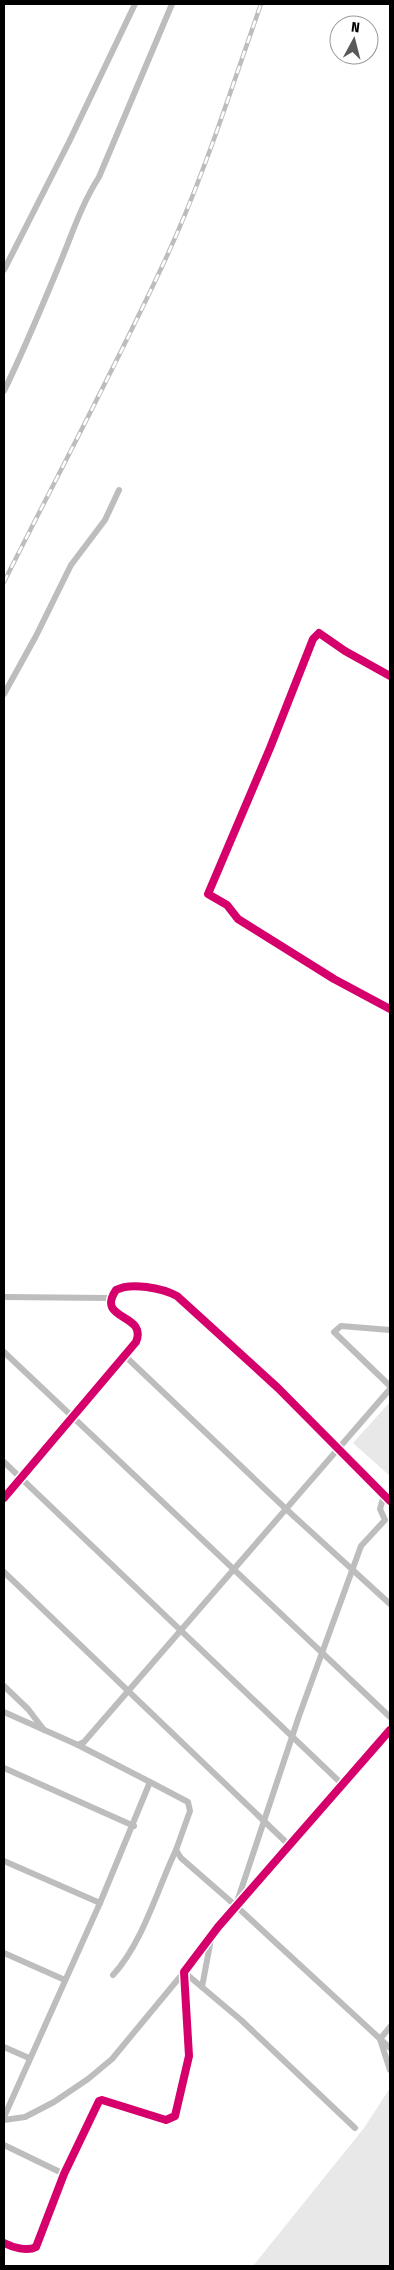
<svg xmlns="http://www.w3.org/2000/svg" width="394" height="2270" viewBox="0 0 394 2270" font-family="'Fira Sans Condensed',sans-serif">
  <rect width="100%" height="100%" fill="#fff"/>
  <!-- green -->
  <g fill="#e8e8e8">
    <polygon points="390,1402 390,1476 353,1443"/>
    <polygon points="390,2088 390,2266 253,2266 364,2128"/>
  </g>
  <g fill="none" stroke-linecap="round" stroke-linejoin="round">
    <!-- street -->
    <g stroke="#bdbdbd" stroke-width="6">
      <polyline points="4,270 69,142 135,4"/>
      <path d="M4,391C24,350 41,309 58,268C71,237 81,205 99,177L172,4"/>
      <polyline points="390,676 345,651 319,633 313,639 270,748 208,894 227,905 238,919 334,979 390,1009"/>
      <polyline points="4,694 36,636 71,565 105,520 119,490"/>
      <polyline points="4,1297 110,1298"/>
      <polyline points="390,1330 341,1326 334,1332 390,1386"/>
      <polyline points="4,1352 390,1717"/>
      <polyline points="124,1355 286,1509 390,1604"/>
      <polyline points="4,1462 343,1785"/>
      <path d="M4,1498L136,1342C148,1313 95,1321 116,1290C131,1282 162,1288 177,1296L278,1388L390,1501"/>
      <polyline points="4,1572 289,1845"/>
      <polyline points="4,1686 28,1709 44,1730"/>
      <polyline points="4,1712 78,1745 84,1742 390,1389"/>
      <polyline points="4,1768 134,1826"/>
      <polyline points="150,1782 188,1802 190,1811 176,1850 181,1858 236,1906 390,2048"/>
      <polyline points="4,1861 100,1903"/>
      <polyline points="237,1902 299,1716 361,1546 385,1520 380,1509 384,1495"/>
      <polyline points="4,1953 65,1980"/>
      <path d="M113,1975C143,1942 157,1890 176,1850"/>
      <polyline points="202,1987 211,1939"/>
      <polyline points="390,2027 380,2039 390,2070"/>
      <polyline points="4,2047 29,2058"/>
      <polyline points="4,2117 100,1903 150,1782 78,1745"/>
      <polyline points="4,2120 25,2117 54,2102 88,2079 112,2059 184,1972 241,2020 355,2128"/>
      <polyline points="4,2145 64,2174"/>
      <path d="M4,2243C12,2247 27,2252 36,2247L64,2174L99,2101L102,2100L166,2120L175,2116L189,2056L184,1972L218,1927L390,1730"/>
    </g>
    <defs>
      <path id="rail" d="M4,582C58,474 115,368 166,258C204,176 231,89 261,4"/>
    </defs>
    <!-- rail casing -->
    <use href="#rail" stroke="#bdbdbd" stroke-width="4.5"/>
    <!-- rail -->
    <use href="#rail" stroke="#fff" stroke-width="2.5" stroke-dasharray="8" stroke-linecap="butt"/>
    <defs>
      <g id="cycleway">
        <polyline points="390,676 345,651 319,633 313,639 270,748 208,894 227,905 238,919 334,979 390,1009"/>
        <path d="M4,1498L136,1342C148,1313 95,1321 116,1290C131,1282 162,1288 177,1296L278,1388L390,1501"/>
        <path d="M4,2243C12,2247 27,2252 36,2247L64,2174L99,2101L102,2100L166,2120L175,2116L189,2056L184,1972L218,1927L390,1730"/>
      </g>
    </defs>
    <!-- cycleway casing -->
    <use href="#cycleway" stroke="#fff" stroke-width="11"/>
    <!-- cycleway -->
    <use href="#cycleway" stroke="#d6006c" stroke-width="8"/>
  </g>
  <!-- border -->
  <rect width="394" height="2270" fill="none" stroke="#000000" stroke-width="10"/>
  <!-- north arrow -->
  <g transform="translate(354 40) rotate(7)"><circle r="24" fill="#ffffff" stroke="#999999"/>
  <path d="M0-4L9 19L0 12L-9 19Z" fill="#595959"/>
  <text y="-8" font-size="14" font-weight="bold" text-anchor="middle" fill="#000000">N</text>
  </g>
</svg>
